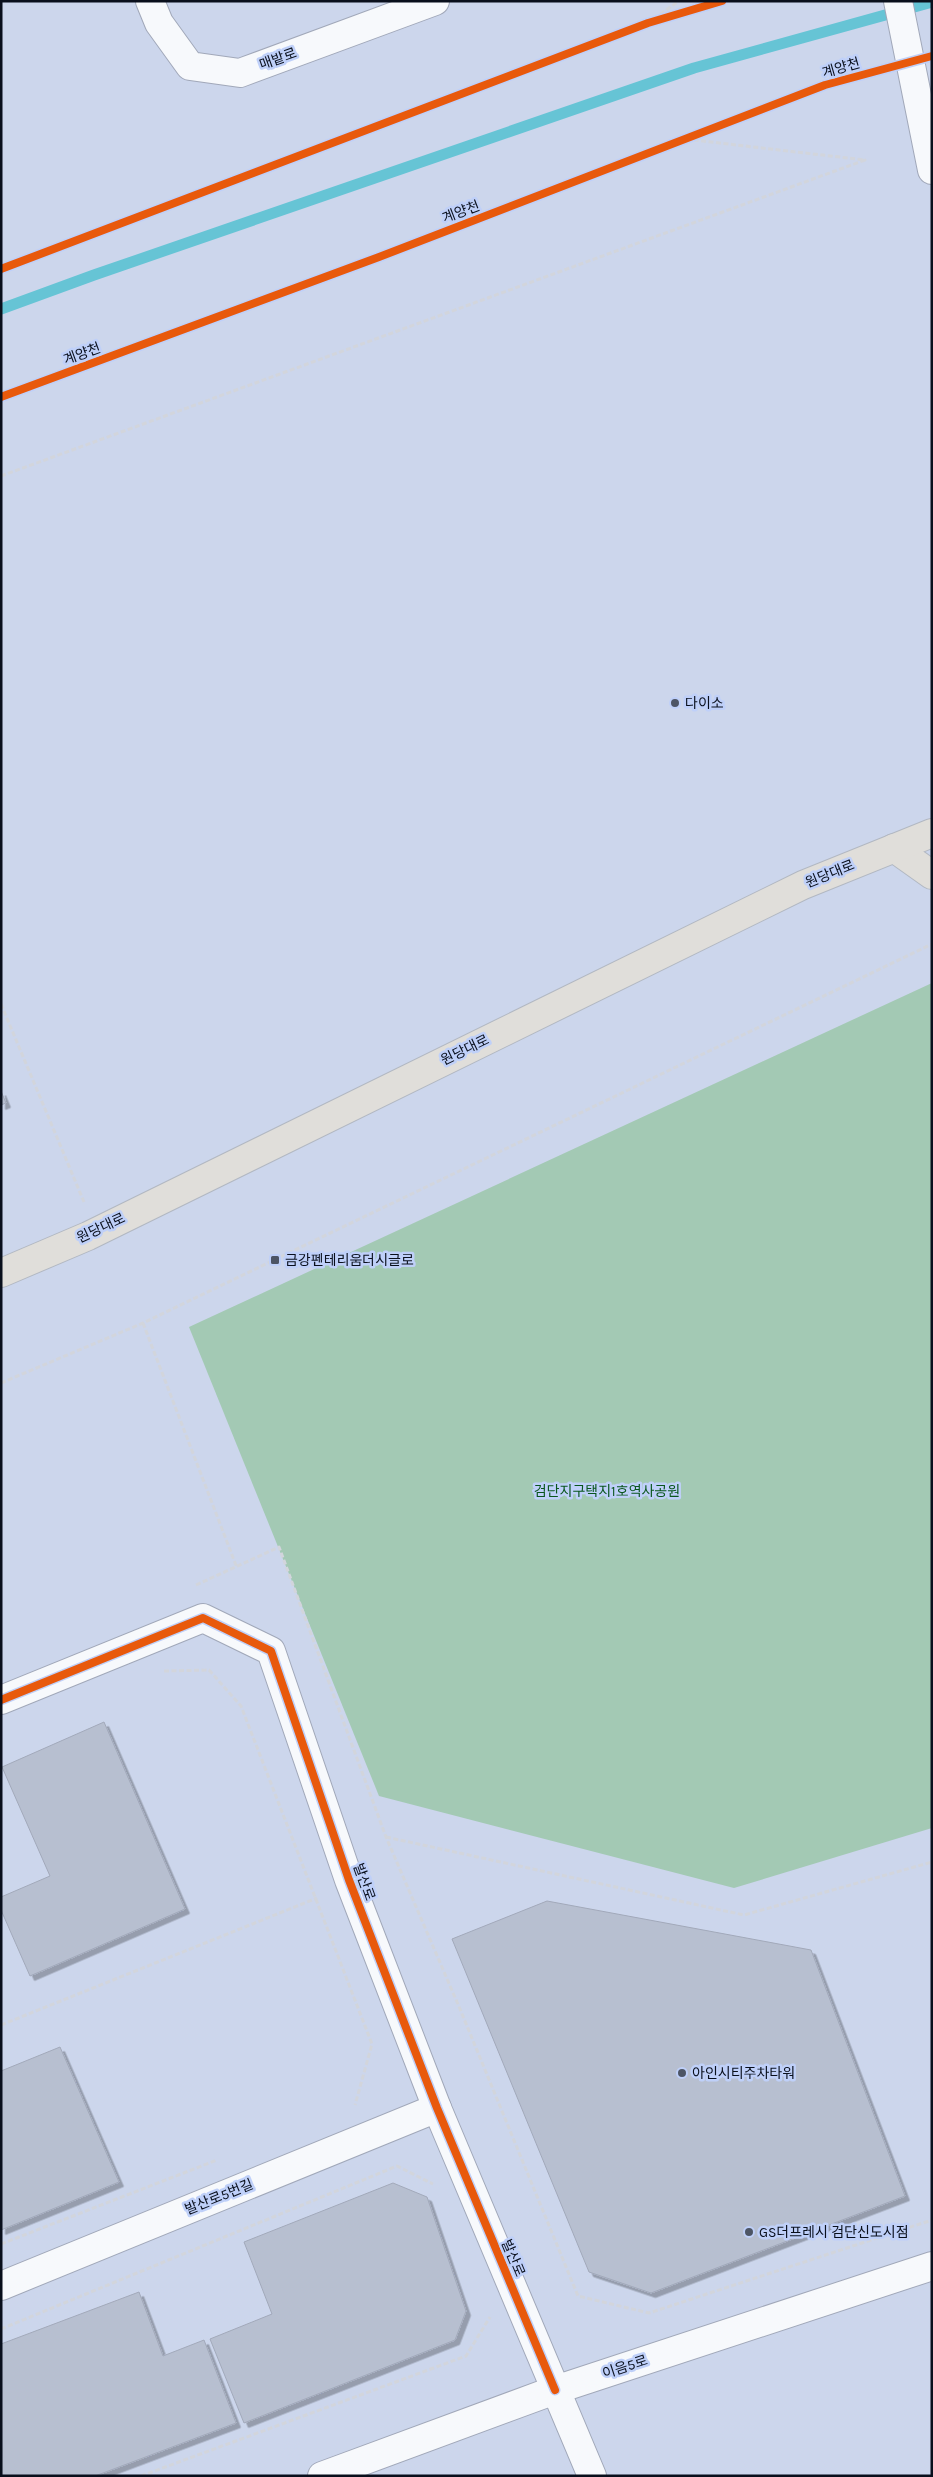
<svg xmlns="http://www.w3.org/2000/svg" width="933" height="2477" viewBox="0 0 933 2477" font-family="Karla,'Noto Sans KR',sans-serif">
  <defs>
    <filter id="shadow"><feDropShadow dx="4.5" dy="4.5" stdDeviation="0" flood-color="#0004"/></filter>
  </defs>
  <rect width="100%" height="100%" fill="#ccd6ec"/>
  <!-- green -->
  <polygon fill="#a3c9b4" points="932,983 932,1828 734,1888 379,1796 189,1327"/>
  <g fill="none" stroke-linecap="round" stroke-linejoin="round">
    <!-- stream -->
    <polyline stroke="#66c4d5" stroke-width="11" points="1,309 94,275 694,68 932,2"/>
  </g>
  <!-- building -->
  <g fill="#b7bfd0" stroke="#a2a9ba" filter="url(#shadow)">
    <polygon points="1,1091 6,1103 1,1105"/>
    <polygon points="104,1722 185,1909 30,1976 1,1910 1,1897 50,1876 2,1767"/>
    <polygon points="547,1901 811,1950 905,2196 651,2293 589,2272 452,1939"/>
    <polygon points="60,2047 119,2182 1,2230 1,2071"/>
    <polygon points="393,2183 427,2197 466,2311 455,2340 244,2423 210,2339 272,2314 244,2242"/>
    <polygon points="139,2292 163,2356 204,2340 236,2423 95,2476 2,2476 1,2344"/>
  </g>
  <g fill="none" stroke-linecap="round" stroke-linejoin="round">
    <defs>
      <g id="minor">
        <polyline points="150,1 159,23 190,66 240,73 435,1"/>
        <polyline points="898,1 932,170"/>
        <polyline points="1,1700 203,1618 271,1651 349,1880 437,2108 592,2476"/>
        <polyline points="1,2286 437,2108"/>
        <polyline points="322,2476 555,2390 932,2266"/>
      </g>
      <g id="major">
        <polyline points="894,848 932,875"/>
        <polyline points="1,1273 88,1236 803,885 932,833"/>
      </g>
    </defs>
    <!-- minor casing -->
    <use href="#minor" stroke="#a1a8b9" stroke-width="30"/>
    <!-- major casing -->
    <use href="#major" stroke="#b2b8c2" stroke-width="30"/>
    <!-- path -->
    <g stroke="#d2d5dc" stroke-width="3" stroke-dasharray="5 2.5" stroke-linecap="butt">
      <polyline points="648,23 679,1"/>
      <polyline points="1,476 865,160 685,139"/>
      <polyline points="1,1004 84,1202"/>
      <polyline points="143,1323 237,1568"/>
      <polyline points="1,1383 143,1323 932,944"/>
      <polyline points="196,1585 279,1547 386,1837 460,2009 578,2296 649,2313 932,2220"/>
      <polyline points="164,1671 209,1670 241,1706 372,2044 355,2105"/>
      <polyline points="386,1837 744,1915 932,1862"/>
      <polyline points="1,2025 317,1898"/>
      <polyline points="1,2244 217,2160"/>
      <polyline points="1,2329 397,2166 433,2184"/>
      <polyline points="141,2476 466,2356 490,2317"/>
    </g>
    <!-- minor -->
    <use href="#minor" stroke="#f7f9fc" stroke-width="28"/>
    <!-- major -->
    <use href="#major" stroke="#e0deda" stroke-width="28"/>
    <defs>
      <g id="cycleway">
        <polyline points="1,269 648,23 722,1"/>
        <polyline points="1,397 379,257 825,85 932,56"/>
        <polyline points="1,1700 203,1618 271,1651 349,1880 437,2108 555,2390"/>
      </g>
    </defs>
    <!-- cycleway casing -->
    <use href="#cycleway" stroke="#bfd0f9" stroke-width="11"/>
    <!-- cycleway -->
    <use href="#cycleway" stroke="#e8590c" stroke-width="8"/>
  </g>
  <!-- markers -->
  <g fill="#4d5565" stroke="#bfd0f9" stroke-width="2">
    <circle cx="675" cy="703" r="5"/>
    <rect x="270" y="1255" width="10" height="10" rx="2.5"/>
    <circle cx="682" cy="2073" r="5"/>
    <circle cx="749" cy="2232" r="5"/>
  </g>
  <g text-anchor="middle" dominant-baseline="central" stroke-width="5" stroke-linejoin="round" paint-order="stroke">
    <!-- street labels -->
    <g font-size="14" fill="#090f1c" stroke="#bfd0f9">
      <text transform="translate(278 59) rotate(-20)">매밭로</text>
      <text transform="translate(841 68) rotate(-16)">계양천</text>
      <text transform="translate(461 212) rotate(-21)">계양천</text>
      <text transform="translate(82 354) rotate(-20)">계양천</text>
      <text transform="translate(830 874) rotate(-22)">원당대로</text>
      <text transform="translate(465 1050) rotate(-26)">원당대로</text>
      <text transform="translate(101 1228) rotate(-25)">원당대로</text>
      <text transform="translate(364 1882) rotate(70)">발산로</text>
      <text transform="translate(219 2197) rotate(-22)">발산로5번길</text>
      <text transform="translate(513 2258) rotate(67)">발산로</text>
      <text transform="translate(625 2367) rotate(-18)">이음5로</text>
    </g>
    <!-- poi labels -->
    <g font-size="14" fill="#090f1c" stroke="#bfd0f9" text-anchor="start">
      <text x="685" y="703">다이소</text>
      <text x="285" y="1260">금강펜테리움더시글로</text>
      <text x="692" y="2073">아인시티주차타워</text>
      <text x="759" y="2232">GS더프레시 검단신도시점</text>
    </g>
    <!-- park labels -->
    <g font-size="14" fill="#09551c" stroke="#bfd0f9">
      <text x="607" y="1491">검단지구택지1호역사공원</text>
    </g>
  </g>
  <!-- border -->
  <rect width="933" height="2477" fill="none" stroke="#090f1c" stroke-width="5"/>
</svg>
